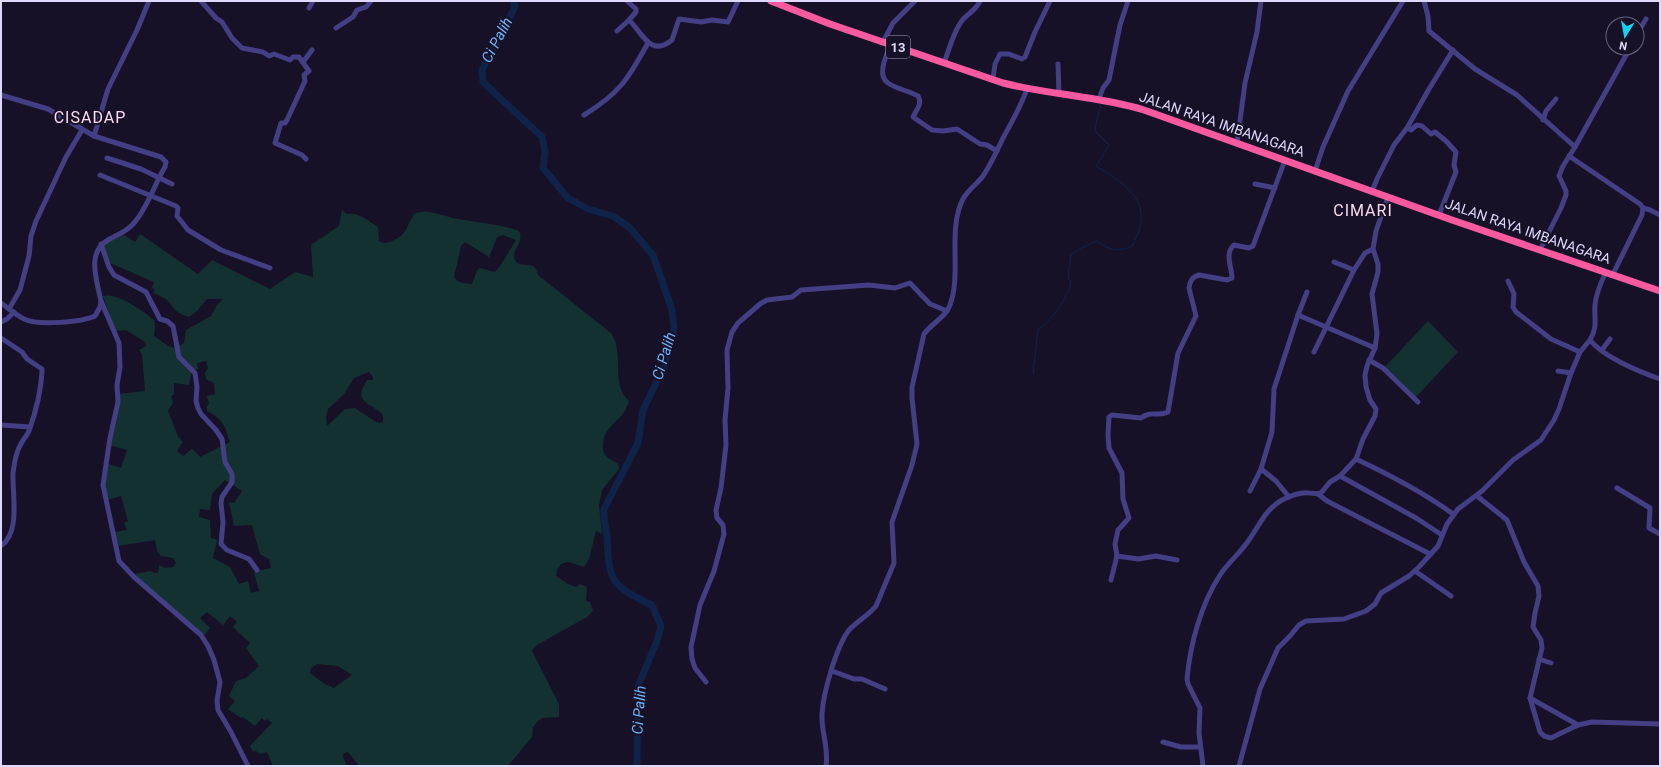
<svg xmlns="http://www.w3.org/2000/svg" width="1661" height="767" viewBox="0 0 1661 767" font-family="Roboto,sans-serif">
  <rect width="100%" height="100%" fill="#161127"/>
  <!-- green -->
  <g fill="#143131" fill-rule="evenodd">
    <path d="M342,210L347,214C358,212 369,221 378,227L379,241C383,244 387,243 392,241C407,235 406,227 414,214C418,212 424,211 429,212C439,213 449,218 459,219C479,223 500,224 519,231C525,244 510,249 515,260C519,268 530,262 535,268C537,270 537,274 539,276L611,333C625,353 610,385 629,401C626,415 615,420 607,431C603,437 601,449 605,455C608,459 615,461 618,464L619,469L602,490L599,506L602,534L596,531L589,559L584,567L568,562L561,564L557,570L556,576L568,584L576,587L580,584L587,587L586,601L590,602L593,611L587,617L537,645L532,651L559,704V717L542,718L537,722L533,727L532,737L508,766H359L348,752L344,753L343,757L347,766H273L267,752L260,754L256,751L253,752L250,746L272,723L267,719L265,721L262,718L255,726L243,717L241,718L228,709L235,701L229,696L236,681L246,678L259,666L246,648L250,643L233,627L237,622L230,616L223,625L207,612L200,618L210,628L205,635L146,590L135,574L150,571L155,573H158L159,565L165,568L173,567L176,563L173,558L161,556L157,551L155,540L118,546L115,532L127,530L124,523L128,521L121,496L107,500L104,488L106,463L121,468L127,450L109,445L118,394L145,391L142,354L139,350L146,346L145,342L126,330L115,331L103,296C117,292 143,311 154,320L155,327L154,336L168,346L175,348L184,343L186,330L211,316L217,305L223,299H207L197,311L189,317C175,312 176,311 168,301C165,298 158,295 153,293L155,290L152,288L154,282L110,263L104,247L105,243L124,235L135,242L140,234L198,274L212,260L270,289L295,272L313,277L311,245L339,226ZM503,235L516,240L502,263L495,272L480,268L477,270L472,284C466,283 458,284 454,277L461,246L465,242L489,257L497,237ZM206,361L208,369L205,372L206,379L214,383L215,394L207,396L209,404L207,406V411C223,419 225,426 230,442L200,457L192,449L183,456L177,451L183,442L178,436L168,411L173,403L171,396L174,394V383L189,385L192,370L198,369L197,363ZM369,372L373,377V380H367C352,404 370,401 383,415V421L381,423L376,422L355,408L345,409L327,426L326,416L328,409L344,394L354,378ZM225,480L242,491L234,503L229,502L234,526L252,525L260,554L269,559L271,568L254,572L259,591L251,593L248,581L239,584L230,567L213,558L217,540L211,538L210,520L199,517L200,509L210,510L212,494ZM317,664L338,666L352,675L334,688L325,684L311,674L310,672L311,668Z"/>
    <polygon points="1428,321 1458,352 1416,397 1385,367"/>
  </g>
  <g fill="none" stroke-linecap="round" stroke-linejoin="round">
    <!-- stream -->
    <g stroke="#0f2248" stroke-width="1">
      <polyline points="1112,53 1115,37"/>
      <path d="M1033,374L1038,329C1050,323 1069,296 1071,282L1068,277L1071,255L1081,248L1097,241C1107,250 1120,252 1132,246C1156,204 1129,186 1096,166L1109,145L1096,132L1095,128L1101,103"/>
    </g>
    <!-- river -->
    <path stroke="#0f2248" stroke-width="7" d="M514,1L515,7L482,70L483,82L542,137L545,152L543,168L568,198L588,209L613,216L629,227L653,255L672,310L674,328L664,367L643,410L638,443L604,509C603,519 606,528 607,537C609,583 611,585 652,605L661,626L657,641L638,686L637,766"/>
    <!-- minor -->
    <g stroke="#443e84" stroke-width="5">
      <polyline points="201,1 216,18 222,22 232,38 242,48 263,52 269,56 274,54 290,60 293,57 299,57 309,71 304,75 305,81 287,120 285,123 281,123 275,143 302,155 306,159"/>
      <polyline points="627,1 636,9 636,12 629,20"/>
      <polyline points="1424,1 1428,16 1429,31 1475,69 1517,95 1575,147 1563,166 1559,176 1566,191 1566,195 1561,208 1540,250"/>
      <polyline points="309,8 313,1"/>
      <polyline points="336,28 353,17 357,10 366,7 371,1"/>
      <path d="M617,31L629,20C642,32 650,58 672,40L679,19L701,22L712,20L728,22L738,1"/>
      <polyline points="1637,34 1646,19"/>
      <polyline points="883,42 893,23 915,1"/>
      <path d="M891,44C887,54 876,75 888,83C897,89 909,91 918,96C923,104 916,110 913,117L932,130L943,131L957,129L980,144L987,145L997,151"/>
      <polyline points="303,62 312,50"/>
      <path d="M944,63C949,50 953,33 961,22C966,14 976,11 980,1"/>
      <polyline points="1058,64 1059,94"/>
      <polyline points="993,79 995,64 1000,54 1009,54 1022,59 1025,57 1035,32 1050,1"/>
      <path d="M1,95L48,109L94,136L161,157L166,162L165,167C154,185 148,207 134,223C128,231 117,235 108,240C86,252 97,281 101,301L100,307L95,316C82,322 38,326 24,319C16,315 8,308 1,303"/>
      <polyline points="1099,99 1103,88 1109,80 1120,25 1128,1"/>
      <path d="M584,115C620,93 628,79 648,43"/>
      <polyline points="1543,120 1546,111 1556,99"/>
      <polyline points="1407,128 1411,130 1417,125 1422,126 1431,134 1435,132 1446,141 1456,152 1454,165 1456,172 1439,215"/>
      <polyline points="94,136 108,89 137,30 149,1"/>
      <polyline points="1237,143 1245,83 1257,32 1261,1"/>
      <polyline points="1575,147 1630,48"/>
      <polyline points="1569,156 1640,204 1643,208 1642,215 1613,274"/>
      <polyline points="107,158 141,169 172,184"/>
      <polyline points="1315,171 1323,147 1348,91 1403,1"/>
      <polyline points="100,175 176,206 178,208 177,216 188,230 221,250 270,268"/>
      <polyline points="1255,184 1275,188"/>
      <polyline points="1372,191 1377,179 1394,145 1407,128 1429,89 1453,50"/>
      <polyline points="1643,208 1650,210 1660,215"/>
      <polyline points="101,244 109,267 114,275 146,292 160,319 167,321 173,326 179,357 195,373 197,387 196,401 198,408 201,414 216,430 222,439 225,462 232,474 232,482 222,497 221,503 223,522 221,544 227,550 249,559 257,570"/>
      <polyline points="1334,262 1354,270"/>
      <path d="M1606,272C1601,282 1596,294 1595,305C1594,320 1598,326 1590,340C1603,357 1640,372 1660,379"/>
      <polyline points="1508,281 1514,294 1513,307 1516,312 1551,339 1580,352"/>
      <polyline points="101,301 119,343 120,367 117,385 118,402 110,438 103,485 119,561 134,577 201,635 208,646 214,660 220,682 217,701 218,710 231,732 248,766"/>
      <polyline points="9,309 20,290 29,256 31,236 36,221 66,157 82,130"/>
      <polyline points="1298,315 1307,292"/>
      <polyline points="1,322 7,319 14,312"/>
      <path d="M1,338L22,352L27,359L42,369V372C41,390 35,414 29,431C27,436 23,439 21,444C16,451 14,465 13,473C12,494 21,532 1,546"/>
      <polyline points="1602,350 1610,339"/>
      <polyline points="1314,352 1354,270 1365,253 1373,249 1376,231 1388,197"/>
      <polyline points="1369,360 1383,368 1418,402"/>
      <polyline points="1558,371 1571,373"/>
      <polyline points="1,425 30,427"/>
      <path d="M1356,459C1390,475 1423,492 1453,514"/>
      <polyline points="1261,469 1276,481 1289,497"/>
      <polyline points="1340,476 1416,518 1442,535"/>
      <polyline points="1617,488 1650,508 1649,528 1660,534"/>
      <polyline points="1250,491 1261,469 1272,432 1274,389 1298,315 1375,348"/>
      <polyline points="1318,494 1327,501 1430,554"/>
      <polyline points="1477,496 1507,520 1524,562 1538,586 1539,596 1535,613 1533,627 1541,640 1542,648 1530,698 1540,732 1544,736 1551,738 1578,725 1592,722 1660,724"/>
      <polyline points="1117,556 1138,559 1156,556 1177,560"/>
      <polyline points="1415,571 1451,596"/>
      <path d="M1111,580L1117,556L1115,544L1118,530L1129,518L1123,499L1122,473L1109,448L1108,435L1109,417L1112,415L1141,418C1151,410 1158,417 1168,412L1178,353L1196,316L1189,288C1190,281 1192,277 1199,275L1227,280L1232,278C1232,267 1224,254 1234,245L1249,248L1253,246L1285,160"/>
      <polyline points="1539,659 1551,663"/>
      <polyline points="832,671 854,679 862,679 885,689"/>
      <polyline points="706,682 695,668 692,659 691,647 700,605 714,571 724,534 723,525 717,518 716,510 721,488 726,445 725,420 728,388 727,350 732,332 738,323 760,304 767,300 792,297 801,290 869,285 895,288 910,283 930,304 947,311"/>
      <polyline points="1530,698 1578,725"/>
      <polyline points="1163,742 1181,747 1200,747"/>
      <path d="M826,766C829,748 821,732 822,714C823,694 836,647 849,630C857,621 868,616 876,606L894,563L892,522L912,465L917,444L912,398V387L924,334C931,324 946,317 950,305C962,273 947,230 963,199C968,190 977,184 983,176C991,164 997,151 1003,138C1012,122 1021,106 1027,89"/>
      <path d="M1203,766L1199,733L1200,708L1188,684L1187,679C1190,645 1201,604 1220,575C1227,564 1238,555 1246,544C1258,529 1264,510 1282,500C1290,496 1300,492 1309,493C1313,493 1316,494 1321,493L1330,482L1340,476L1356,459L1363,439L1375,416L1376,409L1370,400L1366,387L1365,375L1367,366L1375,348L1377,334L1372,294L1378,272V264L1373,249"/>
      <polyline points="1239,766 1260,689 1278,648 1290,636 1299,625 1306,621 1344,619 1366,611 1375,604 1381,593 1409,576 1419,567 1438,546 1447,524 1458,509 1482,491 1513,460 1541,440 1554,420 1559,409 1571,373 1580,352 1590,340"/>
    </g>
    <!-- highway -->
    <path stroke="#f8599f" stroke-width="7" d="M771,1L830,24L1003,83C1050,95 1098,96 1144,110L1452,220L1660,291"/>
  </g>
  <g text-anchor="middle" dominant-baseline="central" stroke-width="4" stroke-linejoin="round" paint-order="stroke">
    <!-- shield labels -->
    <rect fill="#161127" stroke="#a29dbd" stroke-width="1" x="886" y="36" width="24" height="22" rx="3"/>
    <g font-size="13" font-weight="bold" fill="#ded9fd">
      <text x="898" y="47">13</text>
    </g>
    <!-- street labels -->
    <g font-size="14" fill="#ded9fd" stroke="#161127">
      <text transform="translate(1222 124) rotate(19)">JALAN RAYA IMBANAGARA</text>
      <text transform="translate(1528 231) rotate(19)">JALAN RAYA IMBANAGARA</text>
    </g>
    <!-- water labels -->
    <g font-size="15" font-style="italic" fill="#6bb2f8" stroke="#161127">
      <text transform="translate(497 40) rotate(-62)">Ci Palih</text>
      <text transform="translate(664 356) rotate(-73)">Ci Palih</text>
      <text transform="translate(639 710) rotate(-86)">Ci Palih</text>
    </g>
    <!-- quarter labels -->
    <g font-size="16" letter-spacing="1" fill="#fddbef" stroke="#161127">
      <text x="90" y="117">CISADAP</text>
      <text x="1363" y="210">CIMARI</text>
    </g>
  </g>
  <!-- border -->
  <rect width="1661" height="767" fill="none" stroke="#ded9fd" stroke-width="4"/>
  <!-- north arrow -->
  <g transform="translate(1625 36) rotate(191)"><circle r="19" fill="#161127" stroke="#66617d"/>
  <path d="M0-3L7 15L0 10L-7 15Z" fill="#0ed4f4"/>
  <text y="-6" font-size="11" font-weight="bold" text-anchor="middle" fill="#ded9fd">N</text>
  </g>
</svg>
